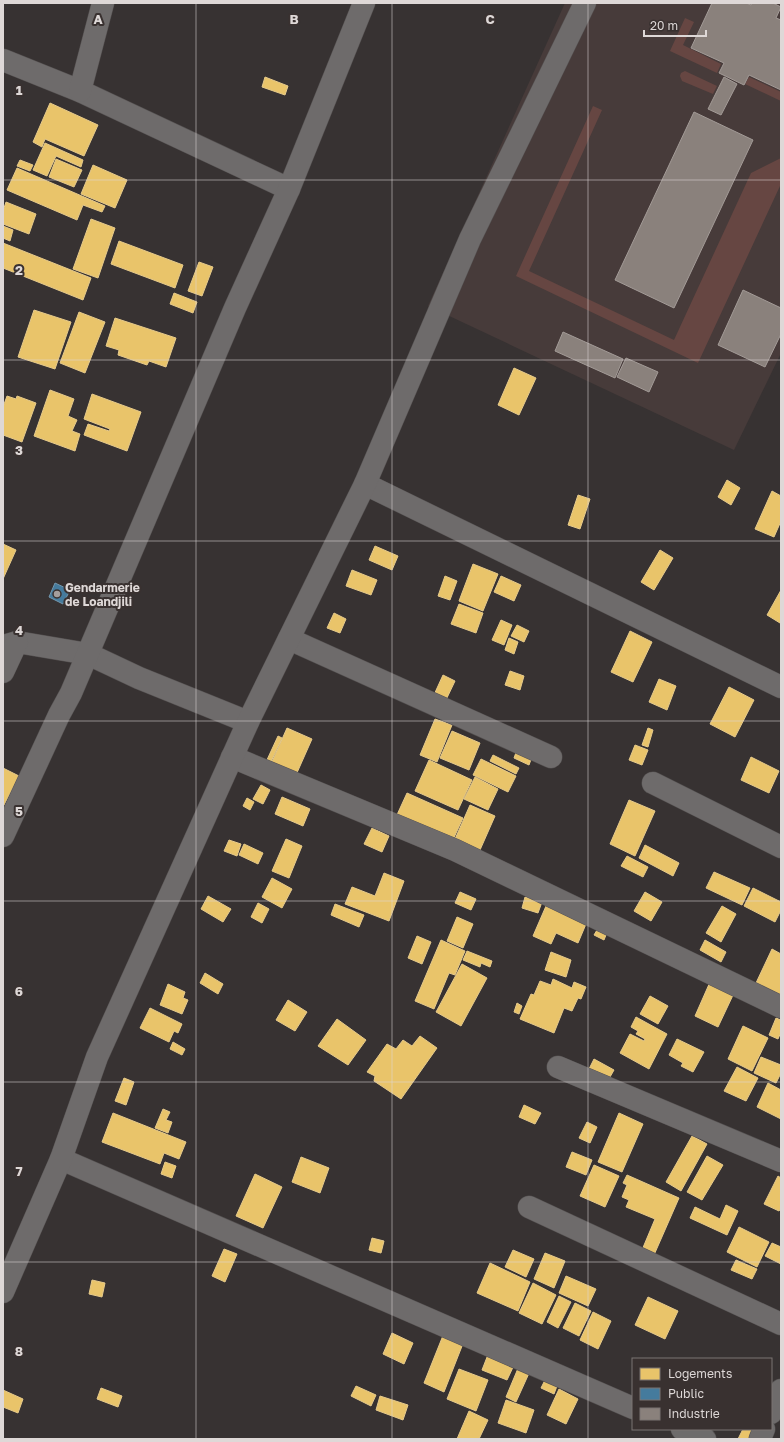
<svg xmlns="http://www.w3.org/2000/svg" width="784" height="1442" viewBox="0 0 784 1442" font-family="'Golos Text',sans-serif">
  <rect width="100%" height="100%" fill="#373232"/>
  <!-- built -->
  <polygon fill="#473b3a" points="565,3 781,3 781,353 734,450 428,306"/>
  <!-- green -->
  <g fill="#664642">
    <polygon points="685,18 694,22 683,45 721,64 717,73 670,51"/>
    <polygon points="685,71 717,86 713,94 682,81 680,76 681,73"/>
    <polygon points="749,77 781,92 781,101 745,84"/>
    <polygon points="593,106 602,110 529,271 674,340 751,173 781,158 781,187 780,186 698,363 516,276"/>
  </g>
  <!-- homes -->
  <g fill="#e9c46a" stroke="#e6ca8b">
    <polygon points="265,77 288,86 285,95 262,87"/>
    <polygon points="50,103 98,125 84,156 45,139 42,147 33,142"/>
    <polygon points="45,143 83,160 81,167 56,156 47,176 33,170"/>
    <polygon points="56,159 82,170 74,187 49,177"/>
    <polygon points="20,160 33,165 30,171 17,166"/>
    <polygon points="93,165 127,180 115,208 81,194"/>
    <polygon points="17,168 105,206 102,212 83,205 77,220 7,190"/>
    <polygon points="6,202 36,214 29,234 3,224 3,211"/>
    <polygon points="91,219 115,228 98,278 73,269"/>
    <polygon points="3,226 13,230 10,241 3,238"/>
    <polygon points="119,241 183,265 175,288 111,264"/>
    <polygon points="3,243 91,278 83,300 3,268"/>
    <polygon points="199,262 213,267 202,296 188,291"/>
    <polygon points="174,293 197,302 193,313 170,304"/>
    <polygon points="34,310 71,322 55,369 18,357"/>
    <polygon points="79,312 105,322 85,373 60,363"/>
    <polygon points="115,318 176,338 166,367 149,361 147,365 118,355 119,350 106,346"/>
    <polygon points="514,368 536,378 519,415 498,405"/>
    <polygon points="50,390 74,399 68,416 77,420 72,431 80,434 75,451 34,436"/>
    <polygon points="92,394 141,412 127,451 84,435 88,424 109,431 110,429 84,419"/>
    <polygon points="7,396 16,399 17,396 36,403 22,442 3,435 3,407"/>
    <polygon points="727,480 740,488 731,505 718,497"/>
    <polygon points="772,491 781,496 781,521 774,537 755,529"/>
    <polygon points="578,495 590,499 580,529 568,525"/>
    <polygon points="3,544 16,550 3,579"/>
    <polygon points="375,546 398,556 392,570 369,560"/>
    <polygon points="660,550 673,558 654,590 641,582"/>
    <polygon points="473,564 498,574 483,611 459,601"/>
    <polygon points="352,570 377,580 371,595 346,586"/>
    <polygon points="445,576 457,581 450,600 438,596"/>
    <polygon points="501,576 521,585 514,601 494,592"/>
    <polygon points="781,590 781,621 780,623 767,615"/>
    <polygon points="459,604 483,613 476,633 451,624"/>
    <polygon points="334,613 346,619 340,633 327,628"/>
    <polygon points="501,620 512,625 504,645 492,640"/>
    <polygon points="517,625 529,631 524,642 511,636"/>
    <polygon points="630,631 652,642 633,682 611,672"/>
    <polygon points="509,638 518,642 514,654 505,650"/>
    <polygon points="510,671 524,676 520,690 505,685"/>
    <polygon points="443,675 455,681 445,702 433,697"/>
    <polygon points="659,679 676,686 667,710 649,702"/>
    <polygon points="729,687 754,700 735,737 710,724"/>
    <polygon points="435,719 452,725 437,762 420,755"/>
    <polygon points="287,728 312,739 296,775 271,764"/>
    <polygon points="648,728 653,730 648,747 642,745"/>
    <polygon points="452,731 480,743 469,770 440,758"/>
    <polygon points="278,736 282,738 270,764 266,762"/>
    <polygon points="635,745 648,750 642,765 629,760"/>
    <polygon points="518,747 533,754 529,765 514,758"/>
    <polygon points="493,755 519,768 516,774 490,761"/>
    <polygon points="751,757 779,771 769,793 741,780"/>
    <polygon points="481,759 516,776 508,792 473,775"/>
    <polygon points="429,760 472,780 458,810 415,791"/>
    <polygon points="3,768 19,776 3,807"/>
    <polygon points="475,777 498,789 488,810 464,799"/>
    <polygon points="261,785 270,790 263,804 253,799"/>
    <polygon points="407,793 463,818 452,842 396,817"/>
    <polygon points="282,797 310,809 303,826 275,814"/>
    <polygon points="247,798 254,802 250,810 243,806"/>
    <polygon points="629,800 655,811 635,856 610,844"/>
    <polygon points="470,805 495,816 480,850 455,839"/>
    <polygon points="372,828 389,836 382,852 364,844"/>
    <polygon points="286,839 302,846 289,878 272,871"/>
    <polygon points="229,840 241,844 237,856 224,851"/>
    <polygon points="244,844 263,853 258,864 239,855"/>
    <polygon points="645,845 679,863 673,876 639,858"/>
    <polygon points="627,856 648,867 643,877 621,866"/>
    <polygon points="714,872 750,888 742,905 706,888"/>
    <polygon points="384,873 404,881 389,921 345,904 352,887 375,896"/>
    <polygon points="272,878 292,889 282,908 262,897"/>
    <polygon points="753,888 781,902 781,910 775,922 744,906"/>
    <polygon points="460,892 476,899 471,910 455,903"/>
    <polygon points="645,892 662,902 651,921 634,911"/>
    <polygon points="208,896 231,909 223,922 201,909"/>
    <polygon points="525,897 542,902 538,913 522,908"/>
    <polygon points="258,903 269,909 262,923 251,917"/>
    <polygon points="335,904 364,915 359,927 331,915"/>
    <polygon points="546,906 586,924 578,943 556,933 551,944 533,936"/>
    <polygon points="722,906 736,914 721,942 706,933"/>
    <polygon points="457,917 473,924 463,948 447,941"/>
    <polygon points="597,930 606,935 604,940 594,935"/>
    <polygon points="417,936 431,942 422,964 408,958"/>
    <polygon points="441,940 465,951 455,975 449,973 434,1009 415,1001"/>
    <polygon points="705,940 726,952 721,962 700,950"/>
    <polygon points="772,949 781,954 781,995 756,983"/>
    <polygon points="467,951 492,961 490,967 481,963 480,967 463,960"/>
    <polygon points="551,952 571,960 566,977 545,970"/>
    <polygon points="462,964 487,978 461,1026 436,1012"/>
    <polygon points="205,973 223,984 218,994 200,983"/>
    <polygon points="553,979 572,988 574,982 586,987 581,999 578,998 572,1011 564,1008 554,1033 520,1019 531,994 534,995 540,981 551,985"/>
    <polygon points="710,982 734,993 718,1027 695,1016"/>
    <polygon points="168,984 185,992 183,998 188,1000 182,1014 160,1005"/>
    <polygon points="650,996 668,1006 658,1024 640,1014"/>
    <polygon points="288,1000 307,1012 295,1031 276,1020"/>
    <polygon points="517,1003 522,1006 519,1014 514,1012"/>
    <polygon points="150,1008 182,1024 178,1033 174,1031 169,1042 140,1028"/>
    <polygon points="636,1017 667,1034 649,1069 620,1053 630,1034 644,1041 645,1039 636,1034 638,1031 631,1027"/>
    <polygon points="776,1018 781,1020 781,1032 778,1039 769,1035"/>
    <polygon points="337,1019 366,1040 348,1065 318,1046"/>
    <polygon points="743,1026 768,1038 752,1071 728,1059"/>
    <polygon points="420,1036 437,1048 401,1099 374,1081 375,1076 367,1072 387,1044 396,1049 403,1040 412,1046"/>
    <polygon points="677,1039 704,1052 693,1072 681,1066 683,1063 669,1055"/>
    <polygon points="173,1042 185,1049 182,1055 170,1049"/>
    <polygon points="761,1057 781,1065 781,1073 776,1083 754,1073"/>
    <polygon points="594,1059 614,1070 606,1084 587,1073"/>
    <polygon points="737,1067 758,1078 746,1101 724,1091"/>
    <polygon points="124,1078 134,1082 126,1105 115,1101"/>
    <polygon points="768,1083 781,1090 781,1119 757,1107"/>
    <polygon points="524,1105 541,1113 535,1124 519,1117"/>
    <polygon points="163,1109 170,1112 166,1120 172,1122 168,1133 155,1128"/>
    <polygon points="113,1113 186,1142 179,1159 164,1153 160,1164 102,1142"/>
    <polygon points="619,1113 643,1124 622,1172 598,1162"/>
    <polygon points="587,1122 597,1127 590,1143 579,1138"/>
    <polygon points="692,1136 707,1144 681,1191 666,1182"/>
    <polygon points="572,1152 592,1160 586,1175 566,1167"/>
    <polygon points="707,1156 723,1165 702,1200 687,1192"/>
    <polygon points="301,1157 329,1168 320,1193 292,1182"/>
    <polygon points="165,1162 176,1166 172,1178 161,1174"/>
    <polygon points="594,1165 619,1176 605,1207 580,1196"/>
    <polygon points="255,1174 282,1187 263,1228 236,1216"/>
    <polygon points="627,1175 679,1198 654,1255 642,1250 655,1219 626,1207 629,1200 622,1197 627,1185 623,1183"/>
    <polygon points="778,1176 781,1178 781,1208 779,1211 764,1204"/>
    <polygon points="726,1205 738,1211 727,1235 690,1218 695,1207 720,1219"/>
    <polygon points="739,1227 769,1242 757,1267 727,1252"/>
    <polygon points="372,1238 384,1241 381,1253 369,1250"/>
    <polygon points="772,1243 781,1247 781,1264 765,1256"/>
    <polygon points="224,1249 237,1254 225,1282 212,1276"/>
    <polygon points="513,1250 534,1259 526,1277 505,1267"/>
    <polygon points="545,1253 565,1261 554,1288 534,1279"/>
    <polygon points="736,1260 757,1269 752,1279 731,1270"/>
    <polygon points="490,1263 530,1282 518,1311 477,1293"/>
    <polygon points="566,1276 596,1289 588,1306 559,1293"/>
    <polygon points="92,1280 105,1283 102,1297 89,1294"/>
    <polygon points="533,1283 556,1295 542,1324 519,1313"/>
    <polygon points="559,1296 571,1302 558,1328 547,1322"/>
    <polygon points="648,1297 678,1311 665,1339 635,1325"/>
    <polygon points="575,1303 591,1311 579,1336 563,1328"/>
    <polygon points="593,1312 611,1321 598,1349 580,1340"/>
    <polygon points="392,1333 413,1343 404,1364 383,1354"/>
    <polygon points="444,1333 464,1341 444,1392 424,1383"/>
    <polygon points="489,1352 515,1363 507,1380 482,1370"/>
    <polygon points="519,1366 530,1371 516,1402 506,1397"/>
    <polygon points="459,1369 488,1380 476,1411 447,1399"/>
    <polygon points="545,1380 557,1386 554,1394 541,1388"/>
    <polygon points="356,1386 376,1395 371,1406 351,1396"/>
    <polygon points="101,1388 122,1396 118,1407 97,1399"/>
    <polygon points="559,1389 578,1399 566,1424 547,1415"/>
    <polygon points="3,1390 23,1399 18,1413 3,1407"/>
    <polygon points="380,1396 408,1405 403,1420 376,1410"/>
    <polygon points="506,1400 534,1410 526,1433 498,1423"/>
    <polygon points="469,1411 488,1420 479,1439 457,1439"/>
    <polygon points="743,1429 752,1429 759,1433 756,1439 738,1439"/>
  </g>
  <!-- public -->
  <polygon fill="#457b9d" stroke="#7397ae" points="55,583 70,590 63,604 49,597"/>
  <!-- industry -->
  <g fill="#8a817c" stroke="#a39b97">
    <polygon points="712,3 746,3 751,5 752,3 773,3 781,7 776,18 781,20 781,90 749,75 744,85 719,73 724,63 691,48"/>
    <polygon points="724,77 737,84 721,115 708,109"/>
    <polygon points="694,112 753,140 674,308 615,280"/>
    <polygon points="743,290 781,308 781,334 765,367 718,345"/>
    <polygon points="563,332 623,359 615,378 555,351"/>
    <polygon points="626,358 658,372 649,392 617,377"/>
  </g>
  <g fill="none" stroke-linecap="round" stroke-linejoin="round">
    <defs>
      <g id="minor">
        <polyline points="3,60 80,91 289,189"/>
        <polyline points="80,91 103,3"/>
        <polyline points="365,484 781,687"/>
        <polyline points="289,639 551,757"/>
        <polyline points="3,646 17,642 88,654 139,678 248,722"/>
        <polyline points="3,672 17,642"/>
        <polyline points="232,757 455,850 781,1007"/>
        <polyline points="653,783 781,847"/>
        <polyline points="3,836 59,715 71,693 235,308 289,189 364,3"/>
        <polyline points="558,1067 781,1161"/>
        <polyline points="61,1159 633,1408"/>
        <polyline points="529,1207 781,1324"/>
        <polyline points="3,1292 61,1159 97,1057 248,722 365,484 470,239 585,3"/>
        <polyline points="771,1413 781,1390"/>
        <polyline points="682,1429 705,1439"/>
        <polyline points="760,1439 764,1429"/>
      </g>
    </defs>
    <!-- minor casing -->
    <use href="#minor" stroke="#545050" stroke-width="23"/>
    <!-- minor -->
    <use href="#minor" stroke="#6e6b6b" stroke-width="22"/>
  </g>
  <!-- grid -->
  <path fill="none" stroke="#ded8d7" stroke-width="1" stroke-opacity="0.55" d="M196,3V1439M392,3V1439M588,3V1439M3,180H781M3,360H781M3,541H781M3,721H781M3,901H781M3,1082H781M3,1262H781"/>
  <!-- markers -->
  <circle fill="#a49e9d" stroke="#393130" stroke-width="1.5" cx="57" cy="594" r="4"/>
  <g text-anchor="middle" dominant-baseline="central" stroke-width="4" stroke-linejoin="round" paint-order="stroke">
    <!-- poi labels -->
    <g font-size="12" font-weight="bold" fill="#ded8d7" stroke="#393130" text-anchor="start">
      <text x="65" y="587">Gendarmerie<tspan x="65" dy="14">de Loandjili</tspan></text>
    </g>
  </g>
  <g font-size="13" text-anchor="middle" font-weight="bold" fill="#ded8d7" stroke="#393130" stroke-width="4" stroke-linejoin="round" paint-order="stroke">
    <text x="98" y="24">A</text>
    <text x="294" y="24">B</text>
    <text x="490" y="24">C</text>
    <text x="19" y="95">1</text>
    <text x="19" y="275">2</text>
    <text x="19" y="455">3</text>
    <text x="19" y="635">4</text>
    <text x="19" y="816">5</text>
    <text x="19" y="996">6</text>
    <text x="19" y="1176">7</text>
    <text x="19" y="1356">8</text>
  </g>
  <!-- border -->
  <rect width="784" height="1442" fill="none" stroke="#ded8d7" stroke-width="8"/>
  <!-- legend -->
  <rect x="632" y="1358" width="140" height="72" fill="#393130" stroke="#7b7473"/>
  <rect x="640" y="1368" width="20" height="12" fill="#e9c46a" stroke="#7b7473"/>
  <text x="668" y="1378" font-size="12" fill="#ded8d7">Logements</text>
  <rect x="640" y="1388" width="20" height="12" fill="#457b9d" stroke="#7b7473"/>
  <text x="668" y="1398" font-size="12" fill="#ded8d7">Public</text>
  <rect x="640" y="1408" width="20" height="12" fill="#8a817c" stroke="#7b7473"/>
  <text x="668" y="1418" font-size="12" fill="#ded8d7">Industrie</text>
  <!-- scale -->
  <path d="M644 30v6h62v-6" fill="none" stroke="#ded8d7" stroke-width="2"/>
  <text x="650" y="30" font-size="12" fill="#ded8d7" stroke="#393130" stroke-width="3" paint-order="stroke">20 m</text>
</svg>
